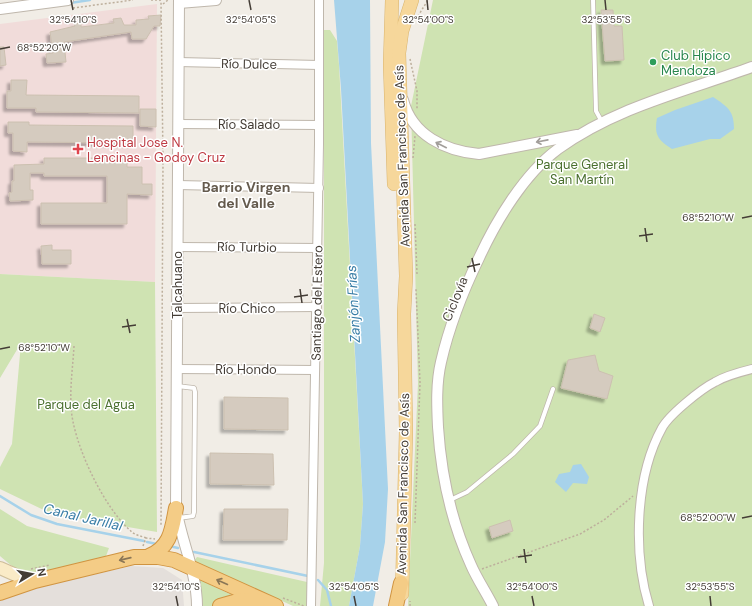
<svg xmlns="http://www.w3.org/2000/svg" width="752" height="606" viewBox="0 0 752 606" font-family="'DM Sans',sans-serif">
  <defs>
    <filter id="shadow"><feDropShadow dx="-3.5" dy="3.5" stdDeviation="1" flood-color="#0004"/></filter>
  </defs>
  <rect width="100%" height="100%" fill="#f1ede6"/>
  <!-- industrial -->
  <polygon fill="#e4dfdb" points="132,566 163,568 182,580 184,606 0,606 0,600 38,587"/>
  <!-- medical -->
  <polygon fill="#f1dcda" points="157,4 155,282 0,274 0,24"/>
  <!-- green -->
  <g fill="#cfe3b2">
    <polygon points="433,0 752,0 752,606 408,606 418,383 411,106"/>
    <polygon points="324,30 330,30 337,41 339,65 363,504 360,546 349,606 320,606 324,563"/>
    <polygon points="0,274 155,282 157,532 52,514 0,489 0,467 12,444 21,343 0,378"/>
    <path d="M0,509L27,526L109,548L106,556L97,559C74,565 46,577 23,571C14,569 7,562 0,556Z"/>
    <polygon points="197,557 307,582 307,606 293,606 194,561"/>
    <polygon points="196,578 234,596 212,606 202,606"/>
  </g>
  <!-- water -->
  <g fill="#a7d2ea">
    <polygon points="334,0 370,0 371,143 388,489 385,542 373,606 349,606 360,546 363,504 341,89"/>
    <path d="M713,97C728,107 734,111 734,129L720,139H710L672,149C658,140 654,135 657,118L675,110Z"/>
    <polygon points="581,464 589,477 587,484 573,483 566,492 555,482 559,474 570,472 573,465"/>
  </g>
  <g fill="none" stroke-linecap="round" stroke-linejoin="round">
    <!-- stream -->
    <g stroke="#a7d2ea" stroke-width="2.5">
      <polyline points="70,3 90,0"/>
      <polyline points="0,496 31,515 57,524 144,541"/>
      <polyline points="147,542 157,544"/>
      <polyline points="169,546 178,548"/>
      <polyline points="194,552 308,576"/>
      <polyline points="318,580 327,590 331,606"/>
    </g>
  </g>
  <!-- building -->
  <g fill="#d5cbbf" stroke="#ccc0b0" filter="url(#shadow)">
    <polygon points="601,10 613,10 614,26 622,26 624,60 605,61"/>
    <polygon points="161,15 160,26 154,26 146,39 132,39 131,32 64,42 66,62 47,63 46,54 53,53 50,32 75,26 74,24 81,23 81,27 114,23 113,19 121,18 124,25 136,25 136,20 149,19 148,16"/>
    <polygon points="0,47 4,47 6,65 0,66"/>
    <polygon points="11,80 27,80 26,95 139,96 139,113 36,112 36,108 7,108 7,91 11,91"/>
    <polygon points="140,109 156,109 156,127 140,126"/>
    <polygon points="8,122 29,122 29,125 133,126 133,143 27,142 27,152 13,151 13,133 8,133"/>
    <polygon points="44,158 127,158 127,167 142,167 142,184 152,184 152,195 127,194 127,224 41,224 41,203 107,203 107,176 44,176 44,173 30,173 30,190 33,190 33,200 10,201 9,193 12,192 12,181 14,181 14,165 44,164"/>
    <polygon points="52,245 52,250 71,250 71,264 42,264 41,246"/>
    <polygon points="594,314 605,318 600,332 590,328"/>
    <polygon points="595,355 599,371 613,376 607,399 561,388 568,360"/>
    <polygon points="224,397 288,398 288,430 224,429"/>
    <polygon points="210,453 273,454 274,485 210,484"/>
    <polygon points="224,509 288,509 287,540 223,540"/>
    <polygon points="510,520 513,531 492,538 489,527"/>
  </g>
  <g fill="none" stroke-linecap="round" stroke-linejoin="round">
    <defs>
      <g id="service">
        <polyline points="593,0 596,111 602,122"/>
        <polyline points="177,386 194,388 195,392 194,512 193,516 179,518"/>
        <polyline points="450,500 467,492 513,454 540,426 553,389"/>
      </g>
      <g id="minor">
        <polyline points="178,62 319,65"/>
        <polyline points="178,124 319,125"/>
        <polyline points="178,185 319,188"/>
        <polyline points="177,247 318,248"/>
        <polyline points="177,308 317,307"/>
        <polyline points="176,369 315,370"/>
        <polyline points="311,606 319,144 319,0"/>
        <path d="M649,606C633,553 635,477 662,428C669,415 701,389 715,382C725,376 740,372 752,369"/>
      </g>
      <g id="tertiary">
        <path d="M179,0L176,508C181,540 197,573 197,606"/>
        <polyline points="179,3 216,0"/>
        <polyline points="0,9 68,0"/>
        <path d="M403,100C412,135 445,151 479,154L577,135"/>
        <path d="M493,606C486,592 477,579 471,565C451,521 441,474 438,427C437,406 436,383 441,362C449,327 463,291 479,258C496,221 524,174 558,149C616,107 686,91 752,67"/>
      </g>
      <polyline id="secondary" points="0,568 18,576 35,581"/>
      <g id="primary">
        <polyline points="392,0 390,64 394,184"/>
        <polyline points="402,594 406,431 404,314 406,276 399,53 402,31 412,0"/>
      </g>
      <g id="trunk">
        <path d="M149,556C171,547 172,529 176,508"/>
        <polyline points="0,593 35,581 134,557 158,557 174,560 276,606"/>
        <polyline points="220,606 241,600 258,601"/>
        <polyline points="396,606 401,583"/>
      </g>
    </defs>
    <!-- service casing -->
    <use href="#service" stroke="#bfb7ac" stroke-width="5.5"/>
    <!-- minor casing -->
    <use href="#minor" stroke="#bfb7ac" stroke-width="10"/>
    <!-- tertiary casing -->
    <use href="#tertiary" stroke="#bfb7ac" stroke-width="12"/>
    <!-- secondary casing -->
    <use href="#secondary" stroke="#cebd99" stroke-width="14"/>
    <!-- primary casing -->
    <use href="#primary" stroke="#d9b36c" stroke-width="14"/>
    <!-- trunk casing -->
    <use href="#trunk" stroke="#d09441" stroke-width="16"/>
    <!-- path -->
    <g stroke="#bdaf9c" stroke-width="1.5" stroke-dasharray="2 2" stroke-linecap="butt">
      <polyline points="151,0 160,0 161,2 163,160 161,526"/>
      <polyline points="163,4 168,0"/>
      <polyline points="73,8 133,0"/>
      <polyline points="418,16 428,0"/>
      <polyline points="410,59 417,91 417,110"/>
      <polyline points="413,158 415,136"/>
      <polyline points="415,224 417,274"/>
      <path d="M74,346C73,365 70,385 71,404C71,440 104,509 132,532C135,535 141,536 146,538"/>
      <polyline points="415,523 420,383 416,289"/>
      <polyline points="143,546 146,538 155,539"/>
      <polyline points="31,569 50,565"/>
      <polyline points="482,569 580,534 604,520 633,496"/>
      <polyline points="283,598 304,606"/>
      <polyline points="410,606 410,601"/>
    </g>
    <!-- service -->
    <use href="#service" stroke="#fff" stroke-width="4"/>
    <!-- minor -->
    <use href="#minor" stroke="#fff" stroke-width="8"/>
    <!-- tertiary -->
    <use href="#tertiary" stroke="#fff" stroke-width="10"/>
    <!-- secondary -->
    <use href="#secondary" stroke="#faebc7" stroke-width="12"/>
    <!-- primary -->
    <use href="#primary" stroke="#f6d79b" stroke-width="13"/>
    <!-- trunk -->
    <use href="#trunk" stroke="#f4cc86" stroke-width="14"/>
  </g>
  <!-- one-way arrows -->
  <defs><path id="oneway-shaft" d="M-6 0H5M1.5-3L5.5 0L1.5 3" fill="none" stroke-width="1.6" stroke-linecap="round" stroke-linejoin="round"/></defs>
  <g stroke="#a29e9a">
    <use href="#oneway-shaft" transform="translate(542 141) rotate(169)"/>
    <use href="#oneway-shaft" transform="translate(441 145) rotate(-153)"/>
  </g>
  <g stroke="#8a7656">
    <use href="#oneway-shaft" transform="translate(125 559) rotate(167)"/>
    <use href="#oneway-shaft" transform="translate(222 582) rotate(-156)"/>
  </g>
  <!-- ticks -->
  <path fill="none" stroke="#443d36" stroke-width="1.5" d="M71,0L73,10M249,0L251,10M427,0L428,10M605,0L606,10M0,49L10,47M742,218L752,216M645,228L647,242M639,236L653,234M472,258L475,272M467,267L480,264M300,289L302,303M294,297L308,295M127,319L130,333M122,327L136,325M0,349L10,347M742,518L752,516M524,549L526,563M518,557L532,555M176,596L178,606M354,596L356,606M532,596L534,606M710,596L711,606"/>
  <!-- markers -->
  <circle fill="#2e9e5b" stroke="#fff" stroke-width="1.5" cx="653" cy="62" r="4"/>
  <path fill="#e0444e" stroke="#fff" stroke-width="1.5" d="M76 143h4v4h4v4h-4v4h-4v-4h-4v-4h4z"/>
  <g text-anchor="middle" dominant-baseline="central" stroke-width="3" stroke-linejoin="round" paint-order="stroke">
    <!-- leisure labels -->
    <g font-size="13" fill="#27864d" stroke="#fff" text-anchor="start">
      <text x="661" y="55">Club Hípico<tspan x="661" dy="15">Mendoza</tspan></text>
    </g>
    <!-- street labels -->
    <g font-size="13" fill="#443d36" stroke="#fff">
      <text transform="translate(249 64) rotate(1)">Río Dulce</text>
      <text x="249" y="124">Río Salado</text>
      <text transform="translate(402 156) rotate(-92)">Avenida San Francisco de Asís</text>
      <text transform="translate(247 247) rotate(1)">Río Turbio</text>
      <text transform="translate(177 285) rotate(-90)">Talcahuano</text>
      <text transform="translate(455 299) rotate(-68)">Ciclovía</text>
      <text transform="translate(317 303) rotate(-89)">Santiago del Estero</text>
      <text x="247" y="308">Río Chico</text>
      <text x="246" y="369">Río Hondo</text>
      <text transform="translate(403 484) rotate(-89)">Avenida San Francisco de Asís</text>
    </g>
    <!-- health labels -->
    <g font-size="13" fill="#be3a42" stroke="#fff" text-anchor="start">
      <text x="87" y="142">Hospital Jose N.<tspan x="87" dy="15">Lencinas - Godoy Cruz</tspan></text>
    </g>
    <!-- park labels -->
    <g font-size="13" fill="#4a702e" stroke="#fff">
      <text x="582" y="164">Parque General<tspan x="582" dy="15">San Martín</tspan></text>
      <text x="86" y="404">Parque del Agua</text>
    </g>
    <!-- neighbourhood labels -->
    <g font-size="14" font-weight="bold" fill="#655b4e" stroke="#fff">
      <text x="246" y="187">Barrio Virgen<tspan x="246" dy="16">del Valle</tspan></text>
    </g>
    <!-- water labels -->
    <g font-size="14" font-style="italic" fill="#387da6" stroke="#fff">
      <text transform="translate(353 304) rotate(-93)">Zanjón Frías</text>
      <text transform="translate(83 517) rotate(13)">Canal Jarillal</text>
    </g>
  </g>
  <g font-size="10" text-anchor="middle" fill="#443d36" stroke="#fff" stroke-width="3" stroke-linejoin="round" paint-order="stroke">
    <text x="73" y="23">32°54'10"S</text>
    <text x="251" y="23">32°54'05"S</text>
    <text x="428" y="23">32°54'00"S</text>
    <text x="606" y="23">32°53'55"S</text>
    <text x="44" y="51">68°52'20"W</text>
    <text x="708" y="221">68°52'10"W</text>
    <text x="44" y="351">68°52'10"W</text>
    <text x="708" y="521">68°52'00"W</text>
    <text x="176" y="590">32°54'10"S</text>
    <text x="354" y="590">32°54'05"S</text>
    <text x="532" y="590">32°54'00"S</text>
    <text x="710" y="590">32°53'55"S</text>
  </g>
  <!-- north arrow -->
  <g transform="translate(32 574) rotate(80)" stroke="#ffffff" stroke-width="3" paint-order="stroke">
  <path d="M0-3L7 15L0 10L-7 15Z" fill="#443d36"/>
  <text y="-6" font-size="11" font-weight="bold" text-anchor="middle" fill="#443d36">N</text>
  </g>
</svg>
